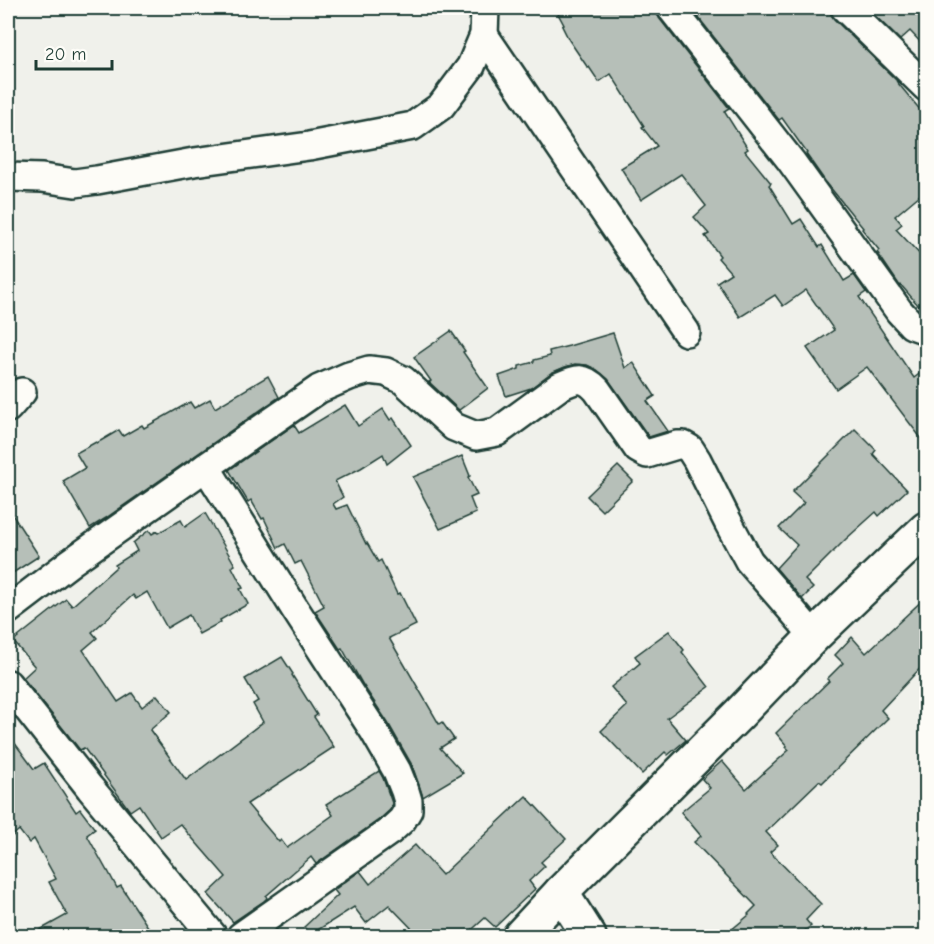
<svg xmlns="http://www.w3.org/2000/svg" width="934" height="944" viewBox="0 0 934 944" font-family="'Comic Neue',sans-serif">
  <rect width="100%" height="100%" fill="#f0f1eb"/>
  <filter id="ink" filterUnits="userSpaceOnUse"><feTurbulence type="fractalNoise" baseFrequency=".0167" numOctaves="2"/><feDisplacementMap in="SourceGraphic" scale="12" xChannelSelector="R" yChannelSelector="G"/><feConvolveMatrix kernelMatrix="1 2 1 2 8 2 1 2 1" color-interpolation-filters="sRGB"/></filter>
  <g filter="url(#ink)">
    <!-- building -->
    <g fill="#b6bfb8" stroke="#1f3d34" stroke-width="1.5">
      <polygon points="555,8 656,8 659,18 729,108 724,111 748,149 745,151 771,183 769,185 793,224 801,219 819,247 822,245 844,281 854,275 866,292 859,297 914,378 927,368 927,446 867,367 836,389 807,348 834,330 806,290 783,306 775,295 740,317 717,282 731,273 718,258 720,256 705,236 709,234 694,217 706,206 681,174 641,200 621,168 657,146 642,127 644,126 611,74 599,82 589,67 588,68 569,40 562,26 564,25"/>
      <polygon points="691,8 830,8 830,13 834,19 898,82 897,82 927,118 927,189 895,216 902,224 896,229 927,262 927,313 924,312 901,285 900,286 877,252 879,250 862,229 863,228 825,181 806,154 807,153 782,118 779,120"/>
      <polygon points="867,8 927,8 927,49 910,31 900,40"/>
      <polygon points="451,331 465,351 463,352 488,388 459,410 429,382 431,381 414,357"/>
      <polygon points="613,333 625,368 633,362 655,396 647,401 668,431 649,437 608,379 597,370 587,365 575,364 565,367 551,373 531,388 506,396 499,376 519,369 519,366 534,362 534,360 550,356 549,351 569,346"/>
      <polygon points="268,376 279,397 106,518 90,528 63,481 85,468 76,453 96,442 97,443 119,430 123,436 142,425 144,428 190,402 194,408 210,399 215,408"/>
      <polygon points="345,405 358,426 383,409 390,420 393,418 411,445 387,464 383,454 361,468 335,481 343,497 333,504 336,509 347,505 366,544 367,543 378,562 381,560 397,594 400,593 416,625 389,638 439,724 442,722 454,739 440,748 463,773 423,797 412,765 388,723 363,685 342,648 340,649 315,611 324,606 301,561 295,564 285,544 278,548 264,518 262,519 251,500 248,502 229,470 294,425 299,433"/>
      <polygon points="855,429 876,450 873,454 907,490 879,516 876,512 846,539 805,580 813,588 802,599 776,568 797,545 779,528 804,503 792,492"/>
      <polygon points="462,456 470,476 468,477 477,495 470,498 476,513 440,529 413,477"/>
      <polygon points="618,466 633,481 602,511 587,496"/>
      <polygon points="8,508 39,556 8,576"/>
      <polygon points="205,513 235,565 232,567 243,588 240,589 248,604 220,620 221,622 199,634 189,615 167,628 147,592 136,599 133,595 92,632 97,638 83,650 118,702 132,693 142,707 157,695 171,712 150,730 186,780 263,722 253,704 258,701 245,679 282,657 293,674 292,675 317,715 314,717 334,747 247,804 279,842 281,840 287,848 333,815 326,804 379,771 383,778 392,803 390,810 380,819 316,864 311,857 266,896 267,898 264,901 233,922 208,894 226,877 180,824 161,837 139,805 130,811 84,748 80,750 23,678 35,667 13,641 66,599 72,606 116,567 115,565 137,551 133,543 149,530 152,534 157,531 158,533 181,520 185,527"/>
      <polygon points="927,596 927,661 881,710 888,718 822,783 819,781 766,832 778,845 770,852 821,904 806,920 811,926 797,936 724,936 749,915 748,914 756,906 694,842 701,836 681,812 710,788 702,779 722,761 746,789 789,750 786,747 787,746 776,733 829,681 827,679 843,663 835,655 852,637 866,653"/>
      <polygon points="669,631 684,650 682,652 709,687 667,718 686,740 668,755 665,752 642,774 601,731 627,706 611,687 640,663 635,656"/>
      <polygon points="8,734 34,769 44,763 76,812 80,809 95,829 87,835 107,871 108,871 117,888 121,886 154,936 29,936 67,915 49,882 56,879 34,839 29,843 19,830 8,840"/>
      <polygon points="526,796 566,839 541,862 545,866 529,881 535,889 495,927 485,918 465,936 419,936 389,905 366,923 354,907 310,935 304,927 338,895 334,890 360,871 370,884 415,845 442,875"/>
    </g>
    <g fill="none" stroke-linecap="round" stroke-linejoin="round">
      <defs>
        <g id="minor">
          <polyline points="671,8 791,161 899,311 912,325 926,330"/>
          <polyline points="845,8 926,87"/>
          <polyline points="484,35 686,332"/>
          <polyline points="8,177 42,178 75,183 97,180 194,162 309,146 413,126 441,106 471,66 484,35 485,8"/>
          <polyline points="8,408 22,392"/>
          <polyline points="206,467 295,609 374,731 397,771 405,791 408,801 408,810 402,820 390,831 241,936"/>
          <path d="M8,610L71,562L206,467L319,389L349,376L369,370L386,372L403,380L454,427L476,436L497,432L560,386C577,378 584,376 597,390L638,449L647,454L677,445H683L690,449L697,460L728,522L749,561L814,636"/>
          <polyline points="8,684 90,788 213,936"/>
        </g>
        <polyline id="secondary" points="561,892 589,936"/>
        <polyline id="trunk" points="520,936 561,892 739,714 814,636 926,529"/>
      </defs>
      <!-- minor casing -->
      <use href="#minor" stroke="#1f3d34" stroke-width="32"/>
      <!-- secondary casing -->
      <use href="#secondary" stroke="#1f3d34" stroke-width="38"/>
      <!-- trunk casing -->
      <use href="#trunk" stroke="#1f3d34" stroke-width="38"/>
      <!-- minor -->
      <use href="#minor" stroke="#fdfcf7" stroke-width="27"/>
      <!-- secondary -->
      <use href="#secondary" stroke="#fdfcf7" stroke-width="33"/>
      <!-- trunk -->
      <use href="#trunk" stroke="#fdfcf7" stroke-width="33"/>
    </g>
  </g>
  <!-- margin -->
  <rect width="934" height="944" fill="none" stroke="#fdfcf7" stroke-width="30"/>
  <rect x="15" y="15" width="904" height="914" fill="none" stroke="#1f3d34" stroke-width="2" filter="url(#ink)"/>
  <!-- scale -->
  <path d="M36 60v9h76v-9" fill="none" stroke="#1f3d34" stroke-width="3"/>
  <text x="45" y="60" font-size="18" fill="#1f3d34" stroke="#fdfcf7" stroke-width="4.5" paint-order="stroke">20 m</text>
</svg>
